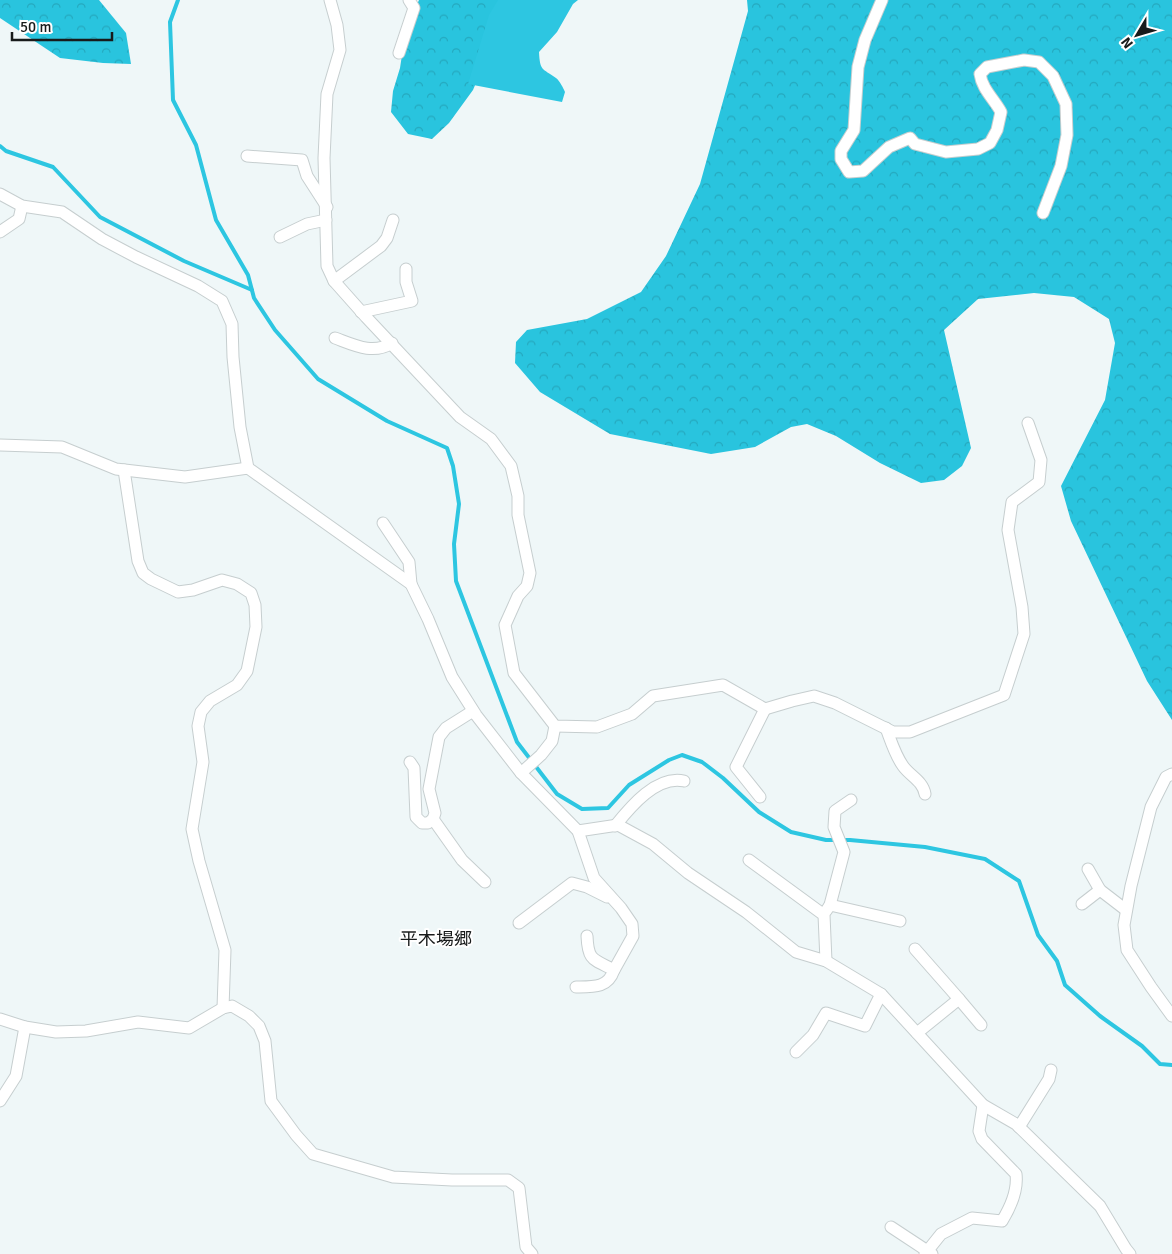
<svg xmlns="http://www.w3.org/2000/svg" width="1172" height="1254" viewBox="0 0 1172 1254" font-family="Signika,'Noto Sans JP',sans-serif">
  <defs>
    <pattern id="forest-crowns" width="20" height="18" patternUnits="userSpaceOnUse" patternTransform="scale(1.25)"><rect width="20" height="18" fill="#29c4de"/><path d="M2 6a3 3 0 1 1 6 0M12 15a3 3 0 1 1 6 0" fill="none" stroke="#24a8be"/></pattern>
  </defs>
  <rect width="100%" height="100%" fill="#eff7f8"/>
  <!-- forest -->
  <g fill="url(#forest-crowns)">
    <polygon points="0,0 99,0 126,33 131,64 103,63 60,58 0,18"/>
    <polygon points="419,0 508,0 491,47 473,90 449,123 432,139 408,134 391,112 393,91 400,68 406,29"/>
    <polygon points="747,0 1172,0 1172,720 1147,681 1071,521 1061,486 1105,400 1115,343 1109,319 1074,297 1034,293 978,299 944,330 971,448 962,466 944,480 921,483 880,463 836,436 807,424 791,427 755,447 711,454 610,434 540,392 515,363 516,342 527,330 587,319 641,292 666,256 700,184 748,11"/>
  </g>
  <!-- water -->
  <path fill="#2dc6e1" d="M498,0H578L573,4L557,32L539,52C540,71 542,68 556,78C560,81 563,88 565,92L562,102L468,84L489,15Z"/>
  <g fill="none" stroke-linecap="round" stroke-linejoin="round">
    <!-- stream -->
    <g stroke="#2dc6e1" stroke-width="4">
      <polyline points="178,0 170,22 173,100 196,145 216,220 248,275 254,298 275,330 318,379 387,421 447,448 453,466 459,504 454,544 456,581 517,742 557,794 582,809 608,808 629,785 669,760 682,755 702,762 723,778 759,812 791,832 826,840 850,840 925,847 985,859 1019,881 1038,935 1057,961 1065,985 1100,1016 1142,1046 1160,1064 1172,1065"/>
      <polyline points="0,146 6,151 53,167 100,217 184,261 252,290"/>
    </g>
    <defs>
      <g id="minor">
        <polyline points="330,0 337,25 340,50 327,94 324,158 327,266 334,281 366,317 460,417 491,439 511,466 518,496 518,515 530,573 527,586 518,596 505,625 514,673 555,726 597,727 632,714 653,696 723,685 765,709 792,701 814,696 835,703 893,732 910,732 1004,695 1024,634 1022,607 1008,530 1012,502 1039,482 1041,460 1028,423"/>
        <path d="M882,0L865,40L858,67L854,130L841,151V159L849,172L863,171L889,147L910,138L915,144L946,152L978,149L990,143L997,130L1001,112C994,99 982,89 980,74L987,67L1024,60L1039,62L1053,76L1066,104L1067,135L1061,166L1043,213"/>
        <polyline points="399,53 414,8 409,0"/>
        <polyline points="247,156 302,160 307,176 327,207"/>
        <polyline points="0,194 22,206 62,212 102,239 136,257 198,286 222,301 232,324 233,357 240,427 248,468 411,584 428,619 452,677 476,715 521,773 578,831 618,825 653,844 688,873 746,912 796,952 826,961 881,994 983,1105 1016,1124 1100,1206 1126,1249 1130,1254"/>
        <polyline points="0,232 19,219 22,206"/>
        <polyline points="280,237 307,224 326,220"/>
        <polyline points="334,281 381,246 387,238 393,220"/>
        <polyline points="361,312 412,301 406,282 406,269"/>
        <path d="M335,338C354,345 373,355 392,343"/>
        <polyline points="0,445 62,447 116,469 185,477 248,468"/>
        <polyline points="124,470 138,561 143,573 151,579 178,592 193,590 222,580 237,584 251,593 255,605 256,627 247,671 237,685 210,701 201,712 198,726 203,762 192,829 199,861 225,950 223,1008"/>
        <polyline points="383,523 409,562 411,584"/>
        <path d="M886,728C891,741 895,755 903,766C910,776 923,781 925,794"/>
        <polyline points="410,762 414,768 416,817 422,823 428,823 433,819 435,813 429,789 439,737 446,728 473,711"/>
        <polyline points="521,773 541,755 552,741 555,726"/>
        <polyline points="1172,774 1166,777 1151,807 1131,886 1124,925 1127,950 1151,987 1172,1016"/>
        <polyline points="760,797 736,767 765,709"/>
        <polyline points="433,819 462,860 485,882"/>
        <path d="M615,826C631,806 657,775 684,781"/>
        <path d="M578,831L594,878L621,908L632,924L633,936L614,970C593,959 588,961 587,936"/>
        <polyline points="749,860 824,915 826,961"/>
        <polyline points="1088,869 1100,890 1126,910"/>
        <polyline points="1082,904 1100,890"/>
        <polyline points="830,905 844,852 834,827 835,811 851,800"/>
        <polyline points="826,911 830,905 900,921"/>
        <polyline points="519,923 572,883 587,887 607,897"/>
        <polyline points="915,949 959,999"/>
        <path d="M576,987C594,987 608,988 614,970"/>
        <polyline points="0,1019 25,1027 56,1032 86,1031 138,1022 189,1028 223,1008 232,1006 249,1016 259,1026 265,1041 271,1101 296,1135 313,1154 393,1177 452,1180 508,1180 519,1188 526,1247 532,1254"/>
        <polyline points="917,1033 959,999 981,1025"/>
        <polyline points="796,1052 813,1035 826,1013 865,1026 881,994"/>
        <polyline points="0,1101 16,1076 25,1027"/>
        <polyline points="1019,1127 1049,1079 1051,1070"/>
        <polyline points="891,1227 932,1254"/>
        <path d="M925,1254L941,1234L972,1218L1002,1221C1010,1208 1018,1190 1016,1174L982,1139L979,1131L983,1105"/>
      </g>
    </defs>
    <!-- minor casing -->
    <use href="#minor" stroke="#c6cecf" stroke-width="13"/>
    <!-- minor -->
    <use href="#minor" stroke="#fff" stroke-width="11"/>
  </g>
  <g text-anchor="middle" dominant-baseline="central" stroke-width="4" stroke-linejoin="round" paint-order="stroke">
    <!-- quarter labels -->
    <g font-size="18" fill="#181b1b" stroke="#fff">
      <text x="436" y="939">平木場郷</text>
    </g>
  </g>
  <!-- north arrow -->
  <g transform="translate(1137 35) rotate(232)" stroke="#ffffff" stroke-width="4" paint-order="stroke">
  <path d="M0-4L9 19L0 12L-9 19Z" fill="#181b1b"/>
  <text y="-8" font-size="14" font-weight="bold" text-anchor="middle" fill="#181b1b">N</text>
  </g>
  <!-- scale -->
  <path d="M12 32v8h100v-8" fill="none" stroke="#181b1b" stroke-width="2.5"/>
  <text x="20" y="32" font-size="15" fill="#181b1b" stroke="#ffffff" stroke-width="4" paint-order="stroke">50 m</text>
</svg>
